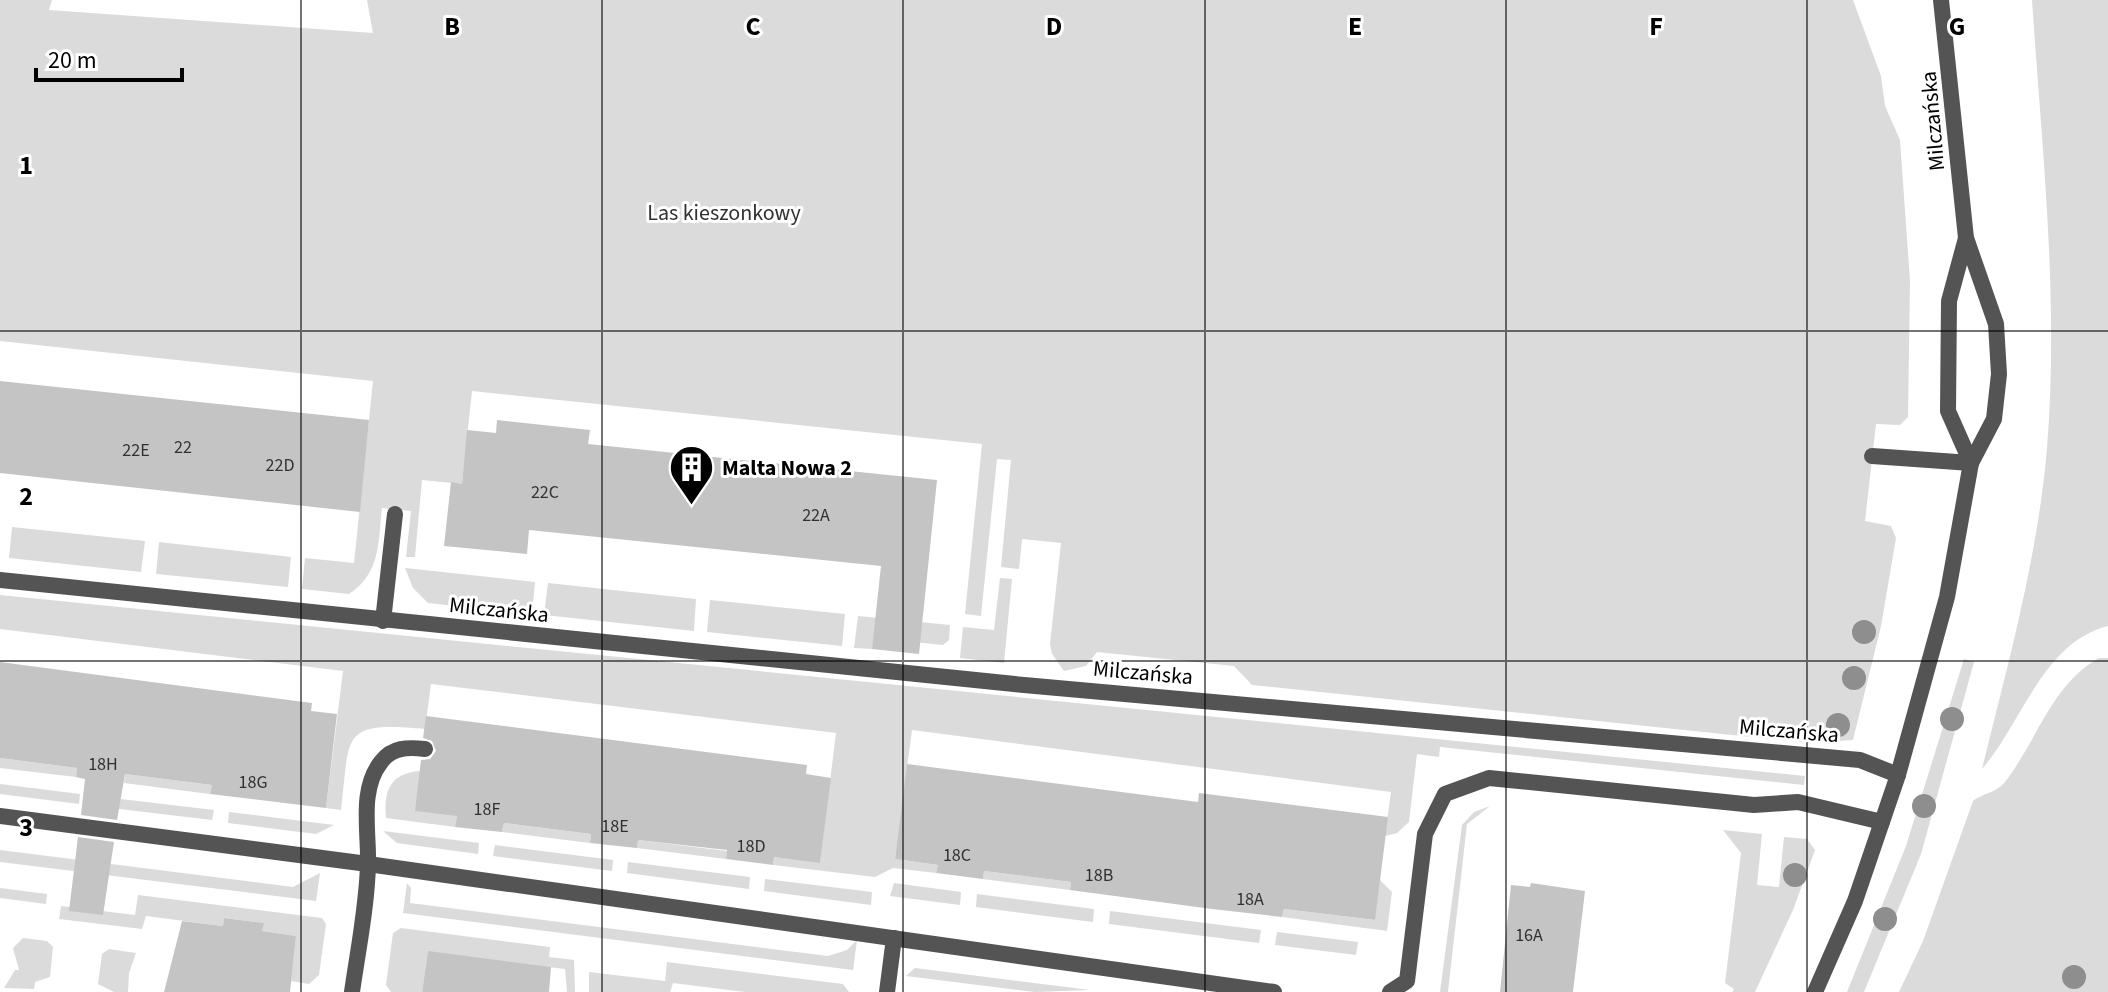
<svg xmlns="http://www.w3.org/2000/svg" width="2108" height="992" viewBox="0 0 2108 992" font-family="'Source Sans 3',sans-serif">
  <rect width="100%" height="100%" fill="#fff"/>
  <!-- green -->
  <g fill="#dbdbdb">
    <path d="M0,0H52L49,10L373,33L367,0H1853L1881,76L1885,106L1900,140L1910,281L1908,417L1900,425L1876,424L1865,521L1891,526L1896,538L1881,626L1853,740L1810,743L1252,685L1234,666L1097,652L1086,666L1064,671L1052,654L1050,644L1061,543L1022,539L1019,569L1001,567L1011,460L997,459L981,616L965,614L982,444L472,391L462,484L422,480L415,557H406L411,511L382,508C378,542 381,573 349,594L302,589L305,558L354,563L373,381L0,341Z"/>
    <path d="M2032,0H2108V626C2043,642 2022,723 1982,769C2008,664 2038,556 2047,448C2059,299 2042,149 2032,0Z"/>
    <polygon points="12,527 145,541 141,572 9,558"/>
    <polygon points="159,542 291,557 288,587 156,574"/>
    <polygon points="405,568 535,582 532,614 428,603 413,588"/>
    <polygon points="1000,578 1012,579 1004,663 960,658 963,627 994,630"/>
    <polygon points="548,583 696,599 694,631 544,615"/>
    <path d="M0,595L1805,776L1804,785L1440,747L1439,757L1417,754L1409,822L1397,833L1385,836L1391,792L912,730L895,859L938,865L936,873L893,868L875,877L773,865L774,857L820,862L836,733L431,684L425,729C340,721 350,734 341,810L326,808L343,671L0,629Z"/>
    <polygon points="710,600 845,614 842,646 707,632"/>
    <polygon points="858,616 950,625 949,640 943,645 874,638 872,649 854,648"/>
    <path d="M2099,658H2108V992H1899L1923,941L1973,801C1983,793 1996,793 2005,782C2037,741 2051,685 2099,658Z"/>
    <polygon points="1964,659 1974,662 1921,854 1864,992 1847,992 1906,846"/>
    <polygon points="0,758 77,768 76,777 0,768"/>
    <path d="M420,771L457,816L455,827L386,818C383,790 391,773 420,771Z"/>
    <polygon points="125,774 212,785 210,794 124,783"/>
    <polygon points="0,784 80,794 79,804 0,794"/>
    <polygon points="95,796 214,810 212,820 94,806"/>
    <polygon points="1490,806 1467,824 1448,992 1440,992 1462,825 1474,812"/>
    <polygon points="229,812 334,825 316,834 228,823"/>
    <polygon points="504,823 591,834 590,843 502,832"/>
    <polygon points="1723,830 1762,834 1757,885 1779,887 1784,837 1807,839 1815,850 1793,910 1755,992 1732,992 1734,989 1725,983 1741,853"/>
    <polygon points="383,831 479,843 478,854 397,843"/>
    <polygon points="638,840 727,851 726,859 637,848"/>
    <polygon points="495,845 613,860 612,871 493,856"/>
    <polygon points="0,850 293,887 320,873 316,901 0,862"/>
    <polygon points="628,862 750,877 749,889 627,873"/>
    <polygon points="984,871 1071,882 1070,890 983,879"/>
    <polygon points="765,879 872,892 871,905 764,891"/>
    <polygon points="1380,880 1392,892 1387,931 1282,917 1284,909 1374,920"/>
    <polygon points="407,883 411,888 410,903 828,956 847,950 857,940 853,970 403,913"/>
    <polygon points="894,883 961,892 960,905 890,896"/>
    <polygon points="0,888 47,894 46,904 0,898"/>
    <polygon points="977,894 1094,909 1093,922 976,907"/>
    <polygon points="138,895 322,918 326,924 319,975 309,984 291,981 296,936 262,931 263,923 224,918 223,926 146,916 142,929 59,919 61,906 135,915"/>
    <polygon points="1110,911 1261,930 1259,943 1109,924"/>
    <polygon points="401,928 550,947 549,957 574,960 575,992 567,992 565,969 428,952 422,992 391,992 386,985 393,933"/>
    <polygon points="1277,932 1358,942 1356,955 1275,945"/>
    <polygon points="23,938 47,941 53,947 50,977 35,982 34,989 4,988 15,970 19,970 13,948"/>
    <polygon points="109,949 136,953 129,973 128,992 114,992 98,984 102,954"/>
    <polygon points="667,962 843,984 849,992 745,992 673,983 670,992 589,992 589,972 665,981"/>
    <polygon points="915,968 1090,990 1035,992 906,976"/>
  </g>
  <!-- building -->
  <g fill="#c4c4c4">
    <polygon points="0,381 369,420 360,512 0,473"/>
    <polygon points="497,420 590,430 588,444 937,480 919,654 872,649 881,566 529,530 527,554 444,546 451,482 462,484 467,430 496,433"/>
    <polygon points="0,662 312,703 311,711 337,714 326,808 210,794 212,785 125,774 117,820 81,815 85,779 76,777 77,768 0,758"/>
    <polygon points="426,716 807,765 806,774 831,778 820,863 774,857 773,865 726,859 727,850 638,840 637,848 590,843 591,834 504,823 502,832 455,827 457,816 415,811 421,760 430,759 436,751 432,741 423,738"/>
    <polygon points="907,764 1198,802 1199,793 1388,817 1375,920 1284,909 1282,917 1212,909 1070,890 1071,882 984,871 983,879 936,873 938,865 895,859"/>
    <polygon points="78,837 114,842 103,915 69,911"/>
    <polygon points="1531,883 1585,891 1573,992 1500,992 1511,885 1530,887"/>
    <polygon points="224,918 264,923 262,931 296,936 290,992 164,992 182,921 223,926"/>
    <polygon points="428,951 551,967 549,992 422,992"/>
  </g>
  <g fill="none" stroke-linecap="round" stroke-linejoin="round">
    <!-- service -->
    <polyline stroke="#545454" stroke-width="16" points="1872,456 1971,463"/>
    <!-- minor -->
    <g stroke="#545454" stroke-width="16">
      <polyline points="1966,238 1949,301 1948,411 1971,463"/>
      <polyline points="0,580 1024,685 1860,760 1898,775"/>
      <polyline points="383,621 395,514"/>
      <polyline points="0,816 368,864 1274,992"/>
      <path d="M352,992C358,950 367,906 368,864C369,831 359,790 381,762C392,747 408,747 425,749"/>
      <polyline points="887,992 894,938"/>
      <polyline points="1390,992 1407,981 1425,834 1445,794 1489,778 1754,805 1798,802 1882,822"/>
      <polyline points="1815,992 1855,901 1898,775 1947,597 1971,463 1994,419 1999,374 1996,324 1966,238 1941,0"/>
    </g>
  </g>
  <!-- trees -->
  <g fill="#8e8e8e">
    <circle cx="1864" cy="632" r="12"/>
    <circle cx="1854" cy="678" r="12"/>
    <circle cx="1952" cy="719" r="12"/>
    <circle cx="1838" cy="725" r="12"/>
    <circle cx="1924" cy="806" r="12"/>
    <circle cx="1795" cy="875" r="12"/>
    <circle cx="1885" cy="919" r="12"/>
    <circle cx="2074" cy="977" r="12"/>
  </g>
  <!-- grid -->
  <path fill="none" stroke="#000" stroke-width="2" stroke-opacity="0.55" d="M301,0V992M602,0V992M903,0V992M1205,0V992M1506,0V992M1807,0V992M0,331H2108M0,661H2108"/>
  <!-- icons -->
  <defs>
    <symbol id="building-pin" viewBox="-11 -11 22 30"><path d="M0 17L-7.5 6A9.5 9.5 0 1 1 7.5 6Z" fill="#000" stroke="#fff"/><path d="M-4-6H4V6H1V3H-1V6H-4ZM-2.5-4.3h1.7v1.8h-1.7ZM.8-4.3h1.7v1.8H.8ZM-2.5-1h1.7V.8h-1.7ZM.8-1h1.7V.8H.8Z" fill="#fff"/></symbol>
  </defs>
  <g fill-rule="evenodd">
    <use href="#building-pin" x="666" y="442" width="51" height="69"/>
  </g>
  <g text-anchor="middle" dominant-baseline="central" stroke-width="6" stroke-linejoin="round" paint-order="stroke">
    <!-- number labels -->
    <g font-size="18" fill="#313131">
      <text x="183" y="447">22</text>
      <text x="136" y="450">22E</text>
      <text x="280" y="465">22D</text>
      <text x="545" y="492">22C</text>
      <text x="816" y="515">22A</text>
      <text x="103" y="764">18H</text>
      <text x="253" y="782">18G</text>
      <text x="487" y="809">18F</text>
      <text x="615" y="826">18E</text>
      <text x="751" y="846">18D</text>
      <text x="957" y="855">18C</text>
      <text x="1099" y="875">18B</text>
      <text x="1250" y="899">18A</text>
      <text x="1529" y="935">16A</text>
    </g>
    <!-- street labels -->
    <g font-size="22" fill="#000" stroke="#fff">
      <text transform="translate(1933 121) rotate(-95)">Milczańska</text>
      <text transform="translate(499 610) rotate(6)">Milczańska</text>
      <text transform="translate(1143 673) rotate(5)">Milczańska</text>
      <text transform="translate(1789 731) rotate(5)">Milczańska</text>
    </g>
    <!-- park labels -->
    <g font-size="22" fill="#323232" stroke="#fff">
      <text x="724" y="213">Las kieszonkowy</text>
    </g>
    <!-- poi labels -->
    <g font-size="22" font-weight="bold" fill="#000" stroke="#fff" text-anchor="start">
      <text x="722" y="468">Malta Nowa 2</text>
    </g>
  </g>
  <g font-size="26" text-anchor="middle" font-weight="bold" fill="#000" stroke="#fff" stroke-width="6" stroke-linejoin="round" paint-order="stroke">
    <text x="452" y="35">B</text>
    <text x="753" y="35">C</text>
    <text x="1054" y="35">D</text>
    <text x="1355" y="35">E</text>
    <text x="1656" y="35">F</text>
    <text x="1957" y="35">G</text>
    <text x="26" y="174">1</text>
    <text x="26" y="505">2</text>
    <text x="26" y="836">3</text>
  </g>
  <!-- scale -->
  <path d="M36 68v12h146v-12" fill="none" stroke="#000000" stroke-width="4"/>
  <text x="48" y="68" font-size="24" fill="#000000" stroke="#ffffff" stroke-width="6" paint-order="stroke">20 m</text>
</svg>
